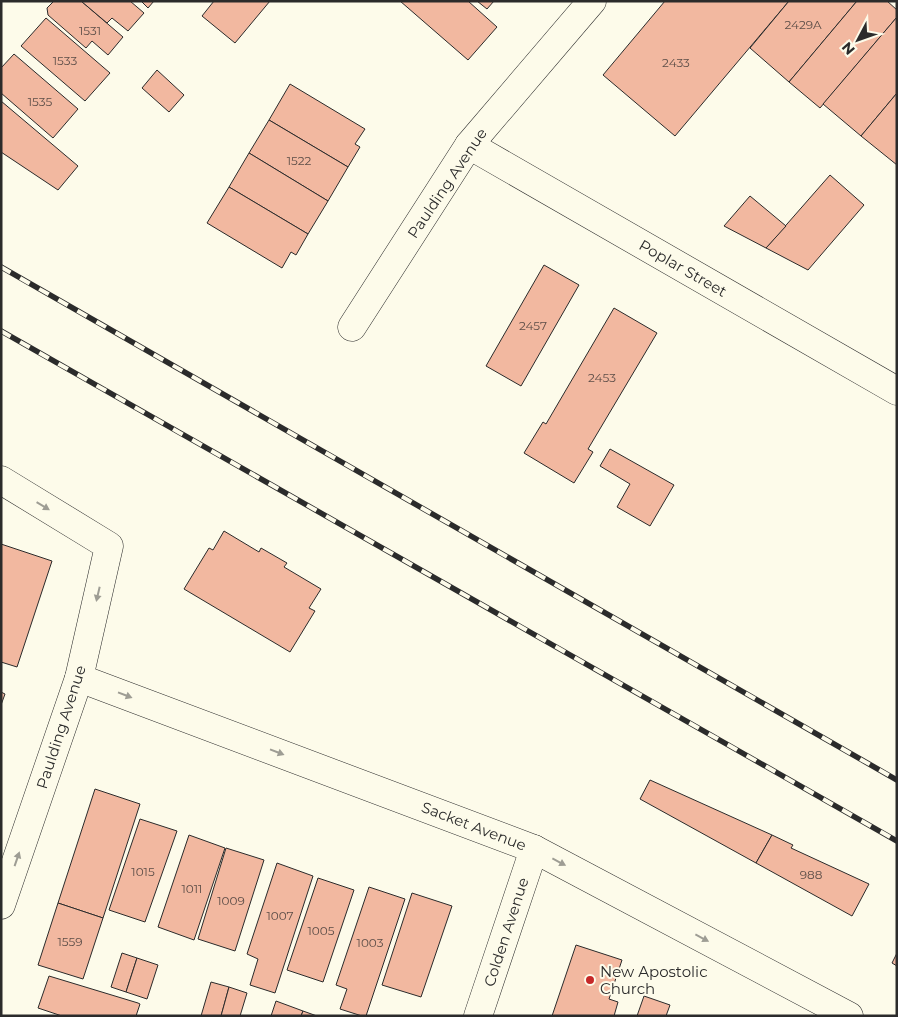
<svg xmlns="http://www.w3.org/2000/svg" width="898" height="1017" viewBox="0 0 898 1017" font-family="Montserrat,sans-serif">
  <rect width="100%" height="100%" fill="#fdfbea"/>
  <!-- building -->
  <g fill="#f2b8a0" stroke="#2b2b2b">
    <polygon points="54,1 81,1 123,37 108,55 92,41 86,48 48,15 47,8"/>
    <polygon points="81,1 130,1 144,13 128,31 112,18 107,23"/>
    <polygon points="141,1 154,1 148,8"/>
    <polygon points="214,1 270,1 235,43 202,16"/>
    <polygon points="400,1 468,1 497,27 468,60"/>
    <polygon points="477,1 494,1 487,9"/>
    <polygon points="665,1 789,1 675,136 603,75"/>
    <polygon points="789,1 857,1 789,82 750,48"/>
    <polygon points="857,1 887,1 897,10 897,17 820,108 789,82"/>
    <polygon points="897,17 897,93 861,136 823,104"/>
    <polygon points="46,18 110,73 85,101 21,46"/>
    <polygon points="14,54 78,109 53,138 1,93 1,68"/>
    <polygon points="157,70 184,95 169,112 142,88"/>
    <polygon points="290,84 365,129 355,144 360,147 348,167 269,120"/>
    <polygon points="897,93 897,165 861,136"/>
    <polygon points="1,101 78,166 58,190 1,152"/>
    <polygon points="269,120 348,167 328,201 249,153"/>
    <polygon points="249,153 328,201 308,234 229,187"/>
    <polygon points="830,175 864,205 808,270 766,248"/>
    <polygon points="229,187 308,234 296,255 291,252 282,268 207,223"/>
    <polygon points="750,196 786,226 766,248 724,226"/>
    <polygon points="544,265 579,285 521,386 486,366"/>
    <polygon points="614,308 657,333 588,449 593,452 574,483 524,453 543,422 546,424"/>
    <polygon points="610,449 674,485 650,526 617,507 630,484 600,466"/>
    <polygon points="224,531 259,552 261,548 287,563 284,567 321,589 309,608 315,611 290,652 184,589 209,548 213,550"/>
    <polygon points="1,544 52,561 17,667 1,662"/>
    <polygon points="1,692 5,694 1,705"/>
    <polygon points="650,780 772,835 756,863 640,799"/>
    <polygon points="95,789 140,804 103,918 58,903"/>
    <polygon points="140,819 177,831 145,922 109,910"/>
    <polygon points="189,835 225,848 194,940 158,927"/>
    <polygon points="772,835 793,845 791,848 869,884 852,916 756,863"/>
    <polygon points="226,848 264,860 235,951 198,939"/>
    <polygon points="277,863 313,876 275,993 250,985 258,959 247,954"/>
    <polygon points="318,878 354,890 323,982 287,970"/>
    <polygon points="369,887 405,899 366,1016 362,1016 340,1009 347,989 336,985"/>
    <polygon points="412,893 452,906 421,997 382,985"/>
    <polygon points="58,903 103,918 83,979 38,965"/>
    <polygon points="576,945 622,960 609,999 618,1002 614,1016 552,1016"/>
    <polygon points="122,953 137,958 126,992 111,987"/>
    <polygon points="897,953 897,966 892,963"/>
    <polygon points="137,958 158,965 147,999 126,992"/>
    <polygon points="49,976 138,1003 140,1004 136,1016 62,1016 38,1008"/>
    <polygon points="211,982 229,987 221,1016 201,1016"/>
    <polygon points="229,987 247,993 240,1016 221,1016"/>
    <polygon points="644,996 670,1005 666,1016 637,1016"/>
    <polygon points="276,1001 303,1011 301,1016 271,1016"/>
    <polygon points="303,1011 317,1016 301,1016"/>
  </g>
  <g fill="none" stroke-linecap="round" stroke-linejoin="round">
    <defs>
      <g id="minor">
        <polyline points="469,145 897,391"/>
        <polyline points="352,327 469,145 592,1"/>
        <polyline points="1,480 109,546 79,678 1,905"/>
        <polyline points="79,678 534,849 849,1016"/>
        <polyline points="478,1016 534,849"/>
      </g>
    </defs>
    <!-- minor casing -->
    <use href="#minor" stroke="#2b2b2b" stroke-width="29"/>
    <!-- minor -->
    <use href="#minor" stroke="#fdfbea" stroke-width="28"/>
    <defs>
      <g id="rail">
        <polyline points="1,267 897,780"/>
        <polyline points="1,331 897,841"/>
      </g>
    </defs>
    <!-- rail casing -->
    <use href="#rail" stroke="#2b2b2b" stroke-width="5.5"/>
    <!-- rail -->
    <use href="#rail" stroke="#fdfbea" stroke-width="4" stroke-dasharray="11" stroke-linecap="butt"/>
  </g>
  <!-- one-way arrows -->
  <defs><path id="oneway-solid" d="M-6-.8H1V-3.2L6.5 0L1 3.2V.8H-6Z" transform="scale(1.25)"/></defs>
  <g fill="#9e9d94">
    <use href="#oneway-solid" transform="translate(43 506) rotate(31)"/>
    <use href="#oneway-solid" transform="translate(98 594) rotate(103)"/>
    <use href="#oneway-solid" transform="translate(125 695) rotate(21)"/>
    <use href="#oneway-solid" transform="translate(277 752) rotate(21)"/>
    <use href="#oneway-solid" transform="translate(17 859) rotate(-71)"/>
    <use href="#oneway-solid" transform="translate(559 862) rotate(28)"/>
    <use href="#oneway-solid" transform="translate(702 938) rotate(28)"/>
  </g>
  <!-- markers -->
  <circle fill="#c62828" stroke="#fdfbea" stroke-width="2" cx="590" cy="980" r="5"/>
  <g text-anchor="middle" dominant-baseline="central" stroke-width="4" stroke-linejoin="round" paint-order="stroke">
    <!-- number labels -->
    <g font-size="12" fill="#5d4e48">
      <text x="803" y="24">2429A</text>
      <text x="90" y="30">1531</text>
      <text x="65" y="60">1533</text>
      <text x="676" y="62">2433</text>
      <text x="40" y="101">1535</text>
      <text x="299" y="160">1522</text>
      <text x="533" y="325">2457</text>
      <text x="602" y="377">2453</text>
      <text x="143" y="871">1015</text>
      <text x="811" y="874">988</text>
      <text x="192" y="888">1011</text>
      <text x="231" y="900">1009</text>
      <text x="280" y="915">1007</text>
      <text x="321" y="930">1005</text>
      <text x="70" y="941">1559</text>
      <text x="370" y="942">1003</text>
    </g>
    <!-- street labels -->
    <g font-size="15" fill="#2b2b2b" stroke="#fdfbea">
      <text transform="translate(447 183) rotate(-56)">Paulding Avenue</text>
      <text transform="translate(683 268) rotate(30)">Poplar Street</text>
      <text transform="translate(61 727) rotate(-72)">Paulding Avenue</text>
      <text transform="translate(474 826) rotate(21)">Sacket Avenue</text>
      <text transform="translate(506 932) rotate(-72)">Colden Avenue</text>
    </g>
    <!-- poi labels -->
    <g font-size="15" fill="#2b2b2b" stroke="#fdfbea" text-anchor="start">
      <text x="600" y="971">New Apostolic<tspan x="600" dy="17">Church</tspan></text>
    </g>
  </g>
  <!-- border -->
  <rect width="898" height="1017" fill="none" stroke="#2b2b2b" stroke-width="5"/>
  <!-- north arrow -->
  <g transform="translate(858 40) rotate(229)" stroke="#fdfbea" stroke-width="4" paint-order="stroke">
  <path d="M0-4L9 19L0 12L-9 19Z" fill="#2b2b2b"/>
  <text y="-8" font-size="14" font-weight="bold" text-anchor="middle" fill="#2b2b2b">N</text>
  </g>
</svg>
